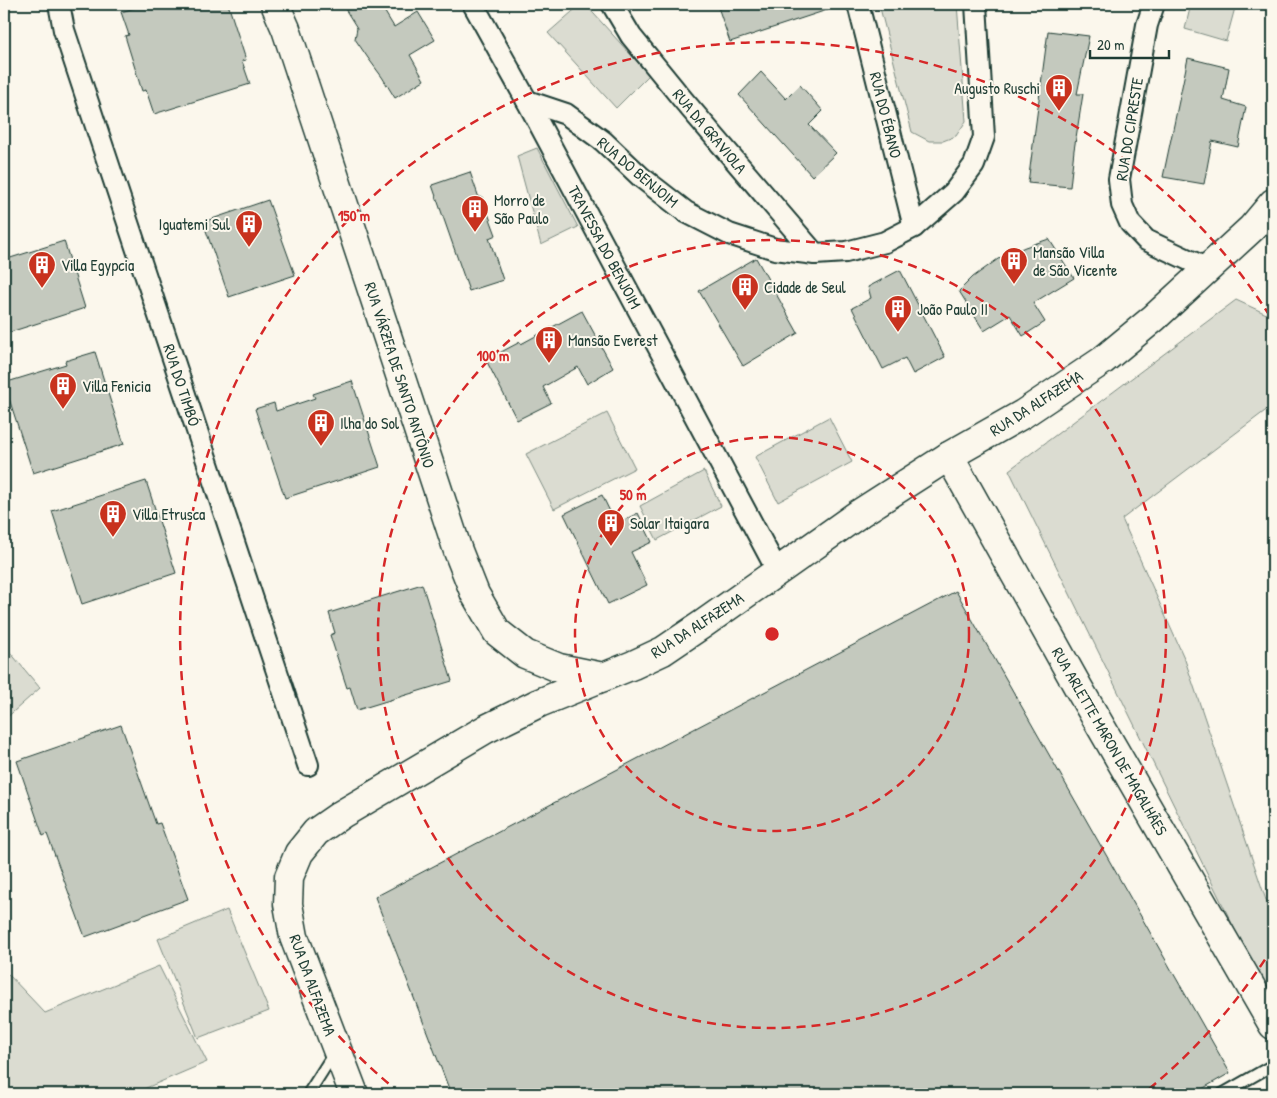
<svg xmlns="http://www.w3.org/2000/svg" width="1277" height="1098" viewBox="0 0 1277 1098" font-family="'Patrick Hand',sans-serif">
  <rect width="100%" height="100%" fill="#fbf7ec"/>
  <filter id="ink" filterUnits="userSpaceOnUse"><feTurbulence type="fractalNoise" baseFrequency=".02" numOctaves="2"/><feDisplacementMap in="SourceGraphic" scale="10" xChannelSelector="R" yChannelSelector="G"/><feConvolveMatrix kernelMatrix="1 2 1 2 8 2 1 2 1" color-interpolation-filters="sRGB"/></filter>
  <g filter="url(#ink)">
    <!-- green -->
    <g fill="#dbdcd1" stroke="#7d8c82">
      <polygon points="581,4 585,4 649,75 616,108 548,33"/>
      <polygon points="879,4 957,4 966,121 956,136 943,141 929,141 912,132"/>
      <polygon points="1191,4 1236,4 1226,41 1185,29"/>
      <polygon points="537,148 578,227 541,245 517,156"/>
      <polygon points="1236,300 1273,317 1273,405 1122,519 1185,660 1266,900 1273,904 1273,1007 1009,470"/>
      <polygon points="607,413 635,468 554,509 526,454"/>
      <polygon points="829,417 852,462 778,502 755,457"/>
      <polygon points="704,471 721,506 657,540 640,506"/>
      <polygon points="4,645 40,688 4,720"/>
      <polygon points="227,910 269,1011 198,1038 158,939"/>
      <polygon points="159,966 207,1062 132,1094 4,1094 4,977 8,974 45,1013"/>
    </g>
    <!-- building -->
    <g fill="#c4c9be" stroke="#1f3d34">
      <polygon points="147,4 228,4 246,60 242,61 250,84 154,114 146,90 142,91 125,36 129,35 121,12"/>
      <polygon points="342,4 380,4 394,27 418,12 435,40 410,55 424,80 395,98 382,77 368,58 355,39 357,28"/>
      <polygon points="717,4 832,4 833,8 730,42"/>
      <polygon points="1048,31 1089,36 1077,94 1083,94 1074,150 1070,187 1028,183"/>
      <polygon points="1188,58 1229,68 1223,100 1246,107 1238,147 1212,141 1204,184 1163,177"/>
      <polygon points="761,72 786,99 800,85 823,111 809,125 836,153 812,176 739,95"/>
      <polygon points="470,172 479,198 482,197 496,235 489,238 503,280 469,291 432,185"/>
      <polygon points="268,200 295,275 229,297 203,222"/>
      <polygon points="1049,239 1074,278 1033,303 1045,322 1023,336 1010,315 984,331 959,291 973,277 998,259 1025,247"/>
      <polygon points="64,241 85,308 4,334 4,260"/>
      <polygon points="756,258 798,333 743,366 699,291"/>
      <polygon points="900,270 945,357 913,374 905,358 883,369 852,308 871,298 868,287"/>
      <polygon points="582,311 613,368 587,384 578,367 543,387 551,403 517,420 486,360 520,342 521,344"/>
      <polygon points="95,352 124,444 33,473 4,383 66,364 65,361"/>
      <polygon points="352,381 380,467 285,498 255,409 274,403 276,411 315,398 313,394"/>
      <polygon points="146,481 176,573 82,604 52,511"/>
      <polygon points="602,495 616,524 638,513 652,542 631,552 647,585 608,604 564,514"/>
      <polygon points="422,584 452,681 357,710 350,687 347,688 330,635 335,633 329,613"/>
      <polygon points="956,591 1230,1073 1193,1094 451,1094 375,897"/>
      <polygon points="121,725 156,824 160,823 188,899 85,937 47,834 43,836 17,761"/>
    </g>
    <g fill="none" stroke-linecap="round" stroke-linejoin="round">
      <defs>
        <g id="lane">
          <polyline points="308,1094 334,1053"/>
          <polyline points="1222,1094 1273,1065"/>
        </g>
        <g id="street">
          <polyline points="59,4 64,30 308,765"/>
          <polyline points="473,4 527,101 778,572"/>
          <polyline points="612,4 631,36 684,101 815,254"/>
          <polyline points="858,4 914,227"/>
          <polyline points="1154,4 1147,25 1119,179 1122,205 1130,223 1146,240 1208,269"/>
          <polyline points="527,101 566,114 603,141 641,177 686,212 729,234 775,249 815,254 846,252 885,242 914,227 954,192 974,165 984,137 976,4"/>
        </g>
        <g id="secondary">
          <polyline points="275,4 286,29 458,551 475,594 497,632 525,654 559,668 603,677"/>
          <polyline points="949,456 1078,687 1273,1025"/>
          <polyline points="354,1094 294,937 288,904 289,877 299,853 316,832 342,814 486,729 539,703 633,665 663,651 703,624 860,513 949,456 1023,414 1102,361 1154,318 1252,228 1273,203"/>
        </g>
      </defs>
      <!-- lane casing -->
      <use href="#lane" stroke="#1f3d34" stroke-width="14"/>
      <!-- street casing -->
      <use href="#street" stroke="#1f3d34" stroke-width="24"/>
      <!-- secondary casing -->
      <use href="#secondary" stroke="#1f3d34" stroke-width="31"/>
      <!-- lane -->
      <use href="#lane" stroke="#fbf7ec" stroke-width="10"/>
      <!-- street -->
      <use href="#street" stroke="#fbf7ec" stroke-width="20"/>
      <!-- secondary -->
      <use href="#secondary" stroke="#fbf7ec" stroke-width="28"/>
    </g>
  </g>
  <!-- distance rings -->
  <g fill="none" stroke="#d62828" stroke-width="2.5" stroke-dasharray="9 6">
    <circle cx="772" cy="634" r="197"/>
    <circle cx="772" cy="634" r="394"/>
    <path d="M1273 947A591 591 0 0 1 1144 1093M400 1093A591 591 0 1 1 1273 321"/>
  </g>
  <!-- icons -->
  <defs>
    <symbol id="building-pin" viewBox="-11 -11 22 30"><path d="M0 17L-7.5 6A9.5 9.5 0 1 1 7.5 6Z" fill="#c8321e" stroke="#fbf7ec"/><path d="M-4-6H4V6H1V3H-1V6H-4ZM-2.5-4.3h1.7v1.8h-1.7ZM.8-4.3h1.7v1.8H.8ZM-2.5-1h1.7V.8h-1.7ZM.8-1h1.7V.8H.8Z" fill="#fff"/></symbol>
  </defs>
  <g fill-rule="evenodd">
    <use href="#building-pin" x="1043" y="72" width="32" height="43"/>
    <use href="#building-pin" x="459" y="193" width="32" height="43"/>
    <use href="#building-pin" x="233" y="208" width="32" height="43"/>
    <use href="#building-pin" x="998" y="245" width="32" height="43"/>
    <use href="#building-pin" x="26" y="249" width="32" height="43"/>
    <use href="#building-pin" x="729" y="271" width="32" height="43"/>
    <use href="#building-pin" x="882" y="293" width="32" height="43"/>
    <use href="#building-pin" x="533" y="324" width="32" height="43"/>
    <use href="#building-pin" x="47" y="370" width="32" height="43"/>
    <use href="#building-pin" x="305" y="407" width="32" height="43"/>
    <use href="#building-pin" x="97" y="498" width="32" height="43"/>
    <use href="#building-pin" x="595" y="507" width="32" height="43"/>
  </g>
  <g text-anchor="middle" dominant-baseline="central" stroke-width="4" stroke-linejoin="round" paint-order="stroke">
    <!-- poi labels -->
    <g font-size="16" fill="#1f3d34" stroke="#fbf7ec" text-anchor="start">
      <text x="1040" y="88" text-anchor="end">Augusto Ruschi</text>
      <text x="494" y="200">Morro de<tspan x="494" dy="18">São Paulo</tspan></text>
      <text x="230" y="224" text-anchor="end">Iguatemi Sul</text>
      <text x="1033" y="252">Mansão Villa<tspan x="1033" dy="18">de São Vicente</tspan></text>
      <text x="61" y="265">Villa Egypcia</text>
      <text x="764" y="287">Cidade de Seul</text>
      <text x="917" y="309">João Paulo II</text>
      <text x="568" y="340">Mansão Everest</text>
      <text x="82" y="386">Villa Fenicia</text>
      <text x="340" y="423">Ilha do Sol</text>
      <text x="132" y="514">Villa Etrusca</text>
      <text x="630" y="523">Solar Itaigara</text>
    </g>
    <!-- street labels -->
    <g font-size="16" fill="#1f3d34" stroke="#fbf7ec">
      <text transform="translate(886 115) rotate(76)">RUA DO ÉBANO</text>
      <text transform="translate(1129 129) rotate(-81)">RUA DO CIPRESTE</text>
      <text transform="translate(710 131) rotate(50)">RUA DA GRAVIOLA</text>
      <text transform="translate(638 172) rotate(40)">RUA DO BENJOIM</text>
      <text transform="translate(605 247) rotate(62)">TRAVESSA DO BENJOIM</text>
      <text transform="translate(400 375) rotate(72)">RUA VÁRZEA DE SANTO ANTÔNIO</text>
      <text transform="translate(182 385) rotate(72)">RUA DO TIMBÓ</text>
      <text transform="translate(1036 403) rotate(-33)">RUA DA ALFAZEMA</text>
      <text transform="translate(697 625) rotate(-33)">RUA DA ALFAZEMA</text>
      <text transform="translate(1110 741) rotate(60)">RUA ARLETTE MARON DE MAGALHÃES</text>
      <text transform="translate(313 985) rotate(70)">RUA DA ALFAZEMA</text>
    </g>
  </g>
  <circle cx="772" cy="634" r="8" fill="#d62828" stroke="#fbf7ec" stroke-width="2.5"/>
  <g font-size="15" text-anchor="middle" font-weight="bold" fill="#d62828" stroke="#fbf7ec" stroke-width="4" stroke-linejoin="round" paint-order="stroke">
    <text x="354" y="221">150 m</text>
    <text x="493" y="361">100 m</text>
    <text x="633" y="500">50 m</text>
  </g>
  <!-- margin -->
  <rect width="1277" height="1098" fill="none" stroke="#fbf7ec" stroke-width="20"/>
  <rect x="10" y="10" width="1257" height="1078" fill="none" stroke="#1f3d34" stroke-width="2" filter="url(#ink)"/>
  <!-- scale -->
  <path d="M1090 50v8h79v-8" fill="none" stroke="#1f3d34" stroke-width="2.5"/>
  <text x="1097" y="50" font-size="15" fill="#1f3d34" stroke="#fbf7ec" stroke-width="4" paint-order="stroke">20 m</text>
</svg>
